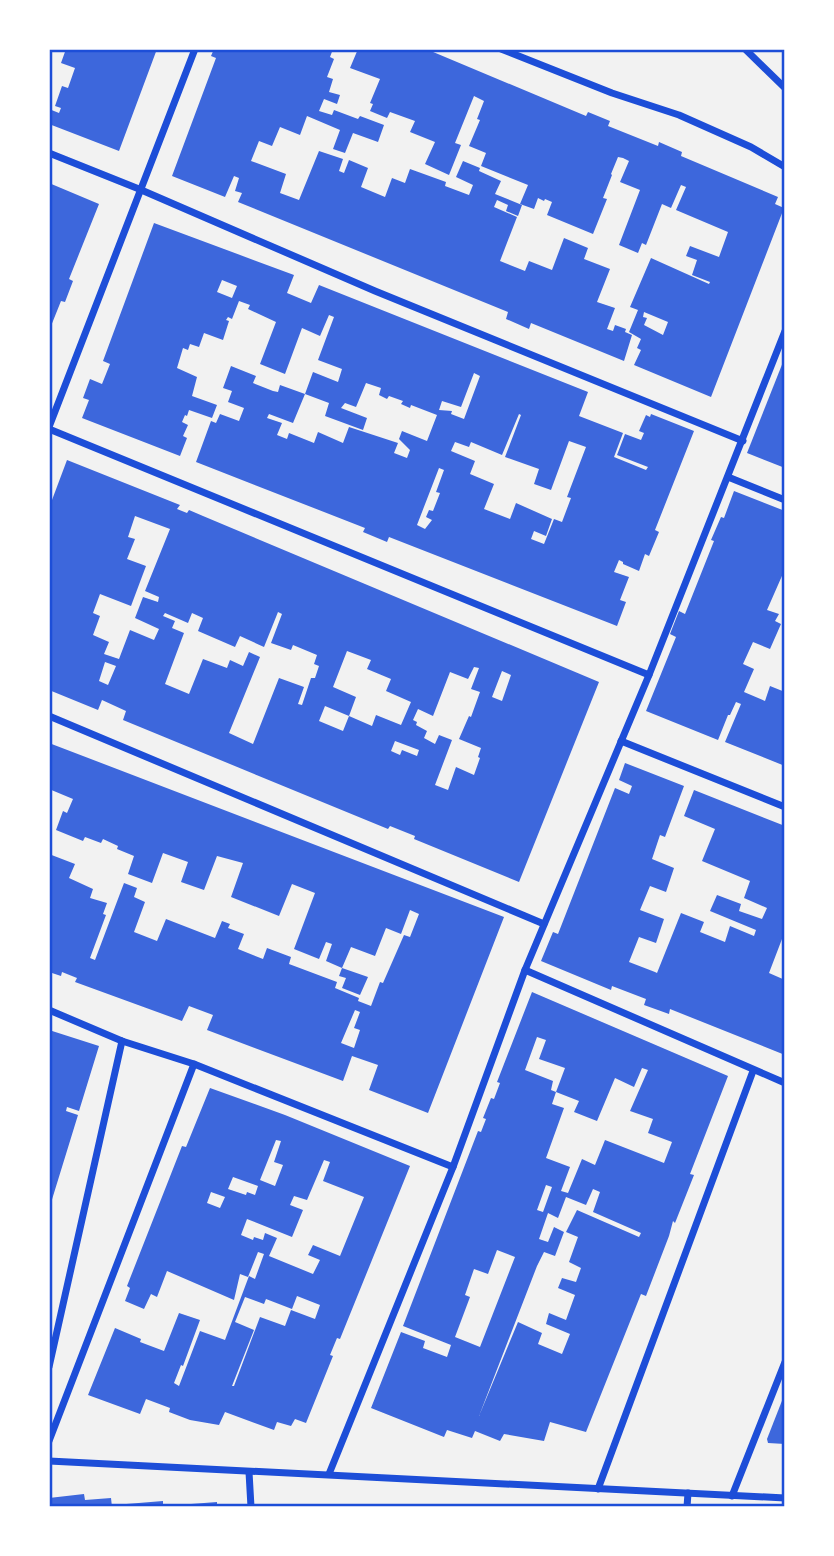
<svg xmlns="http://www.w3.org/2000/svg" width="834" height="1556" viewBox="0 0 834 1556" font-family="Poppins,sans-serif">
  <rect width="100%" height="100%" fill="#f2f2f2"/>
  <!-- building -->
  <g fill="#3d67dc" fill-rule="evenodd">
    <polygon points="66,49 82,49 89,52 90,49 157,49 119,151 49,124 49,109 59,113 61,108 55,106 62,86 68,88 75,68 61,63"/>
    <polygon points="214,49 333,49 330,57 334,59 327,77 333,79 329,92 340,95 337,104 324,99 319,111 332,115 334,110 358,119 360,116 384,125 378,142 353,133 345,153 333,149 340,130 307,116 300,135 280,127 272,146 259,141 251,161 286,174 280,193 299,200 319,151 343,159 339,171 344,173 349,160 368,168 361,187 385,197 392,178 405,183 410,169 446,182 445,186 469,195 473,185 456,177 463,161 480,168 479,171 501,181 495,194 522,205 518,216 506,211 508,205 497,200 494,207 517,217 500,261 525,271 529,261 552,270 564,238 588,248 584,259 610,269 597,302 615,308 607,329 613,331 615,325 626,329 625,332 632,335 624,361 531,323 529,329 506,319 508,312 238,202 242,193 235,191 239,178 234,176 225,197 172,176 216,58 211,56"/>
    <path d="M358,49H426L586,116L588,112L610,121L608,126L658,146L659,142L682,152L681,156L778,197L775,204L784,208L711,397L634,365L641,350L637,348L641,339L629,332L638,310L630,307L651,258L709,284L710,282L692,275L697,260L686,256L690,246L719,257L728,232L676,210L686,187L681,185L671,208L662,204L646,245L642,243L638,253L619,245L640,190L620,182L629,161L623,158L618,157L611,174L612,175L603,198L607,199L593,234L547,215L552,202L545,199L544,201L538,198L534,209L520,204L528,185L481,166L486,153L469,146L480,120L477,119L484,101L474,96L455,143L461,145L449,175L425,164L435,142L410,132L415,121L390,112L387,118L370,111L373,104L370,103L380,79L350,68ZM644,312L668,322L663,335L644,325L647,318L643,317Z"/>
    <polygon points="49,183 99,204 69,279 73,281 65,302 61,301 49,331"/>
    <path d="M154,223L294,275L287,293L311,303L319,285L588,392L579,416L623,433L614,457L646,470L648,467L617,455L625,434L641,440L644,433L639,431L646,415L650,417L651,414L694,431L655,530L659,532L649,556L645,554L639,571L623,564V562L619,560L614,572L629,577L620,600L626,602L617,626L389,537L387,542L363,532L365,528L196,462L211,421L216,423L220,414L239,421L244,408L228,402L232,391L223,388L231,366L256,376L253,383L273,391L278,392L280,385L305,394L293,423L269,414L267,418L282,423L277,435L287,439L289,433L314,443L318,432L343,443L349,427L398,443L394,453L407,458L410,450L399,439L402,431L427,441L437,415L411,405L410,408L401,404L403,401L389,396L387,399L379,395L381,388L366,383L356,407L345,403L341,408L367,418L363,430L325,416L329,403L305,394L313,372L338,382L342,369L318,360L334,317L329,315L320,336L302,328L285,374L260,364L276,322L248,309L250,305L239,301L232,319L228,317L226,320L229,321L223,340L204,333L199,347L190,344L188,350L183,348L177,368L197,377L192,396L217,405L212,418L189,410L187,416L185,415L182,422L188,425L183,436L187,438L180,456L82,418L89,400L83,398L90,379L102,384L110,364L103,361ZM222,280L237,286L232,298L217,292ZM474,373L480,376L464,419L451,414L452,411L439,410L442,401L461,407ZM519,414L521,415L505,457L539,469L534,484L551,490L569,441L586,447L567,497L571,498L562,522L554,519L544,544L531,539L534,531L546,536L552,519L516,503L510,519L484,509L494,484L470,474L475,461L451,451L455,442L469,447L471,442L502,455ZM439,468L444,470L436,492L440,493L433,511L429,510L426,517L432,520L425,529L417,525Z"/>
    <polygon points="785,357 785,468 747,453"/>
    <path d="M67,460L180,505L177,509L187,513L189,510L203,516L599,682L519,882L414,839L415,836L390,826L388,829L123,720L126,711L102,700L98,710L49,690V508ZM135,516L170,529L145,591L159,597L158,602L143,597L135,618L159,629L154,640L130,630L119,659L104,654L109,642L93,635L100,616L93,613L100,594L131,606L146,566L127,559L135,539L128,537ZM278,612L282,614L271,643L291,650L293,645L317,655L314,664L319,666L315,678H311L302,705L298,704L304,687L279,678L253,744L229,733L260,657L249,652L243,666L230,660L227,668L203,659L189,694L165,684L184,633L172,628L175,621L163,616L165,613L188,623L192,613L203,618L198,631L235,647L240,636L264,647ZM347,651L371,660L367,669L391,679L386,691L411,702L401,725L376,715L372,726L349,716L343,731L319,721L325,706L349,716L356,697L333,687ZM105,662L116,666L108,685L99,681ZM474,667L479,668L471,689L480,692L471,717L469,716L459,739L481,748L478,757L480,758L474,775L456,767L448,790L435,785L452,740L439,735L435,744L424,738L427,731L416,725L417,722L413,720L418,709L433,716L450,672L468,679ZM502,671L511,675L502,701L492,697ZM395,741L419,750L417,756L402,750L400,755L391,751Z"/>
    <polygon points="734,491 785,511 785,569 767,610 779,614 775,621 781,624 770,649 753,642 743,664 754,669 744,692 765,701 770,686 785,692 785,766 725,742 741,704 736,702 730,715 728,715 718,740 646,711 676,637 670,634 679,611 685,614 714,541 711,540 721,517 724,518"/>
    <path d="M49,743L504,917L428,1113L369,1090L378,1065L352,1056L343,1081L207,1030L213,1015L189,1006L182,1021L75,982L77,978L62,972L61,976L49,972V854L75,864L69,878L93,889L90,898L107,903L103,914L106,915L90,958L95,960L124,883L137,888L134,897L145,902L134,932L157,941L166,919L215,938L222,921L230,924L228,928L244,934L238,949L263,959L267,948L291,957L289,964L337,982L335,988L359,998L358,1001L371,1006L380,982L383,983L404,935L410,937L419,914L410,910L401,934L386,928L375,956L351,947L342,968L326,961L332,944L326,942L319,959L294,949L315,893L292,884L279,916L231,897L243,863L217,856L204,890L181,882L188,862L163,853L152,883L128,874L134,856L117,849L118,846L103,839L101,843L85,837L83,841L56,830L63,811L67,813L73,799L49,789ZM355,1010L360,1012L354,1028L360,1030L354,1048L341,1043Z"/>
    <polygon points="625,763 684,786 665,837 660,835 652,859 674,868 666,892 650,886 640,910 664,919 656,943 639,937 629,962 655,972 657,973 681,913 704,922 700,932 725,942 730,926 754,936 756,930 710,911 717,895 741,904 739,911 762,919 767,908 744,898 750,881 702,861 715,829 684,816 694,790 785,826 785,941 782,939 769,973 785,980 785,1055 670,1009 669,1014 644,1005 646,999 612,986 611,990 541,961 553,932 558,934 615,788 629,794 632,786 619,780"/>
    <polygon points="342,968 368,977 360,995 342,988 346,978 339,976"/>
    <path d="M532,992L728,1076L690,1174L694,1175L675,1223L673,1221L669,1236L646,1296L641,1294L586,1432L550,1422L544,1441L504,1434L500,1441L475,1431L472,1438L447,1430L444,1437L371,1408L401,1332L425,1341L423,1348L447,1357L451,1345L403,1326L478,1131L481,1132L486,1119L483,1118L491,1098L494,1099L500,1083L497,1082ZM537,1037L546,1040L539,1059L565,1068L556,1092L579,1101L574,1112L597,1121L615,1078L634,1087L642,1068L648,1070L630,1111L653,1119L648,1133L672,1142L664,1163L605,1140L595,1165L582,1159L568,1193L561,1191L570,1167L546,1158L564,1108L552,1104L556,1092L551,1090L553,1081L525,1070ZM546,1185L552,1187L543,1212L537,1210ZM593,1189L600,1192L593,1212L641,1233L639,1237L577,1210L566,1232L578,1237L569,1262L581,1268L576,1282L562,1278L558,1288L575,1295L566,1320L549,1313L546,1324L570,1334L562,1354L538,1344L542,1333L518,1322L479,1416L537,1266L544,1252L555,1256L564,1232L554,1227L548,1242L539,1239L548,1213L558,1218L566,1197L586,1205ZM497,1250L515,1257L480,1347L455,1337L470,1297L465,1295L474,1269L488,1274Z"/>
    <polygon points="49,1030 99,1046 79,1111 67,1107 66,1111 78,1115 50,1206"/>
    <path d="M210,1088L285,1115L410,1166L340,1339L337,1338L330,1355L333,1356L306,1423L295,1419L291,1426L277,1422L274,1430L225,1412L219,1425L190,1420L169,1412L170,1408L146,1399L140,1414L88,1395L115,1328L141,1339L140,1342L164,1351L179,1313L200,1320L183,1366L181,1365L174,1383L179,1386L200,1331L225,1340L249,1276L255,1279L264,1254L258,1252L248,1277L240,1274L234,1300L167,1271L157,1297L151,1294L144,1309L125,1301L130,1288L127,1286L182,1146L186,1147ZM276,1140L281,1141L274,1162L283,1165L275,1186L260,1180ZM324,1160L330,1162L323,1181L364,1197L340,1256L313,1245L308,1255L320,1260L313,1274L269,1256L277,1238L265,1233L263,1240L254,1237L253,1240L241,1235L247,1219L292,1237L303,1210L290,1205L294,1196L307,1200ZM233,1177L258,1186L255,1195L247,1192L246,1195L228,1189ZM211,1192L225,1197L220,1208L207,1203ZM297,1296L320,1305L315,1319L291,1310L285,1326L260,1317L234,1386H232L254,1330L235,1322L245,1297L264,1304L266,1299L292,1309Z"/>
    <polygon points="785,1393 785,1444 768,1443 767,1439"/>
    <polygon points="84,1494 85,1500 111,1498 112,1507 49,1507 49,1498"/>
    <polygon points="163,1501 163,1507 114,1507 114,1505"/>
    <polygon points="217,1502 217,1507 179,1507 178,1505"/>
  </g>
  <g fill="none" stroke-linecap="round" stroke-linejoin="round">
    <!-- minor -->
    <g stroke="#1d4ed8" stroke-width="7">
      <polyline points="501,49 612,93 679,115 751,147 785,167"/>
      <polyline points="745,49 785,88"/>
      <polyline points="49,153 139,189 375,291 743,441"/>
      <polyline points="49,427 195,49"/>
      <polyline points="49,429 649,675"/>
      <polyline points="728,477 785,500"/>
      <polyline points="49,716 544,924"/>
      <polyline points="621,741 785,807"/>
      <polyline points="525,970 785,1083"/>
      <polyline points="49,1010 122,1041 194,1064 453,1167"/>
      <polyline points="49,1367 122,1041"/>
      <polyline points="49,1441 194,1064"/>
      <polyline points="49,1461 785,1498"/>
      <polyline points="249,1472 251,1507"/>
      <polyline points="329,1474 453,1167 525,970 649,675 785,331"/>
      <polyline points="598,1489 753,1071"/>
      <polyline points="732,1496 785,1362"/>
      <polyline points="687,1507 688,1493"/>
    </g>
  </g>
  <!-- border -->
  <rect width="834" height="1556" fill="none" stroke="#ffffff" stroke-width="102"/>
  <rect x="51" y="51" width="732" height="1454" fill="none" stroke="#1d4ed8" stroke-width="2.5"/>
</svg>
